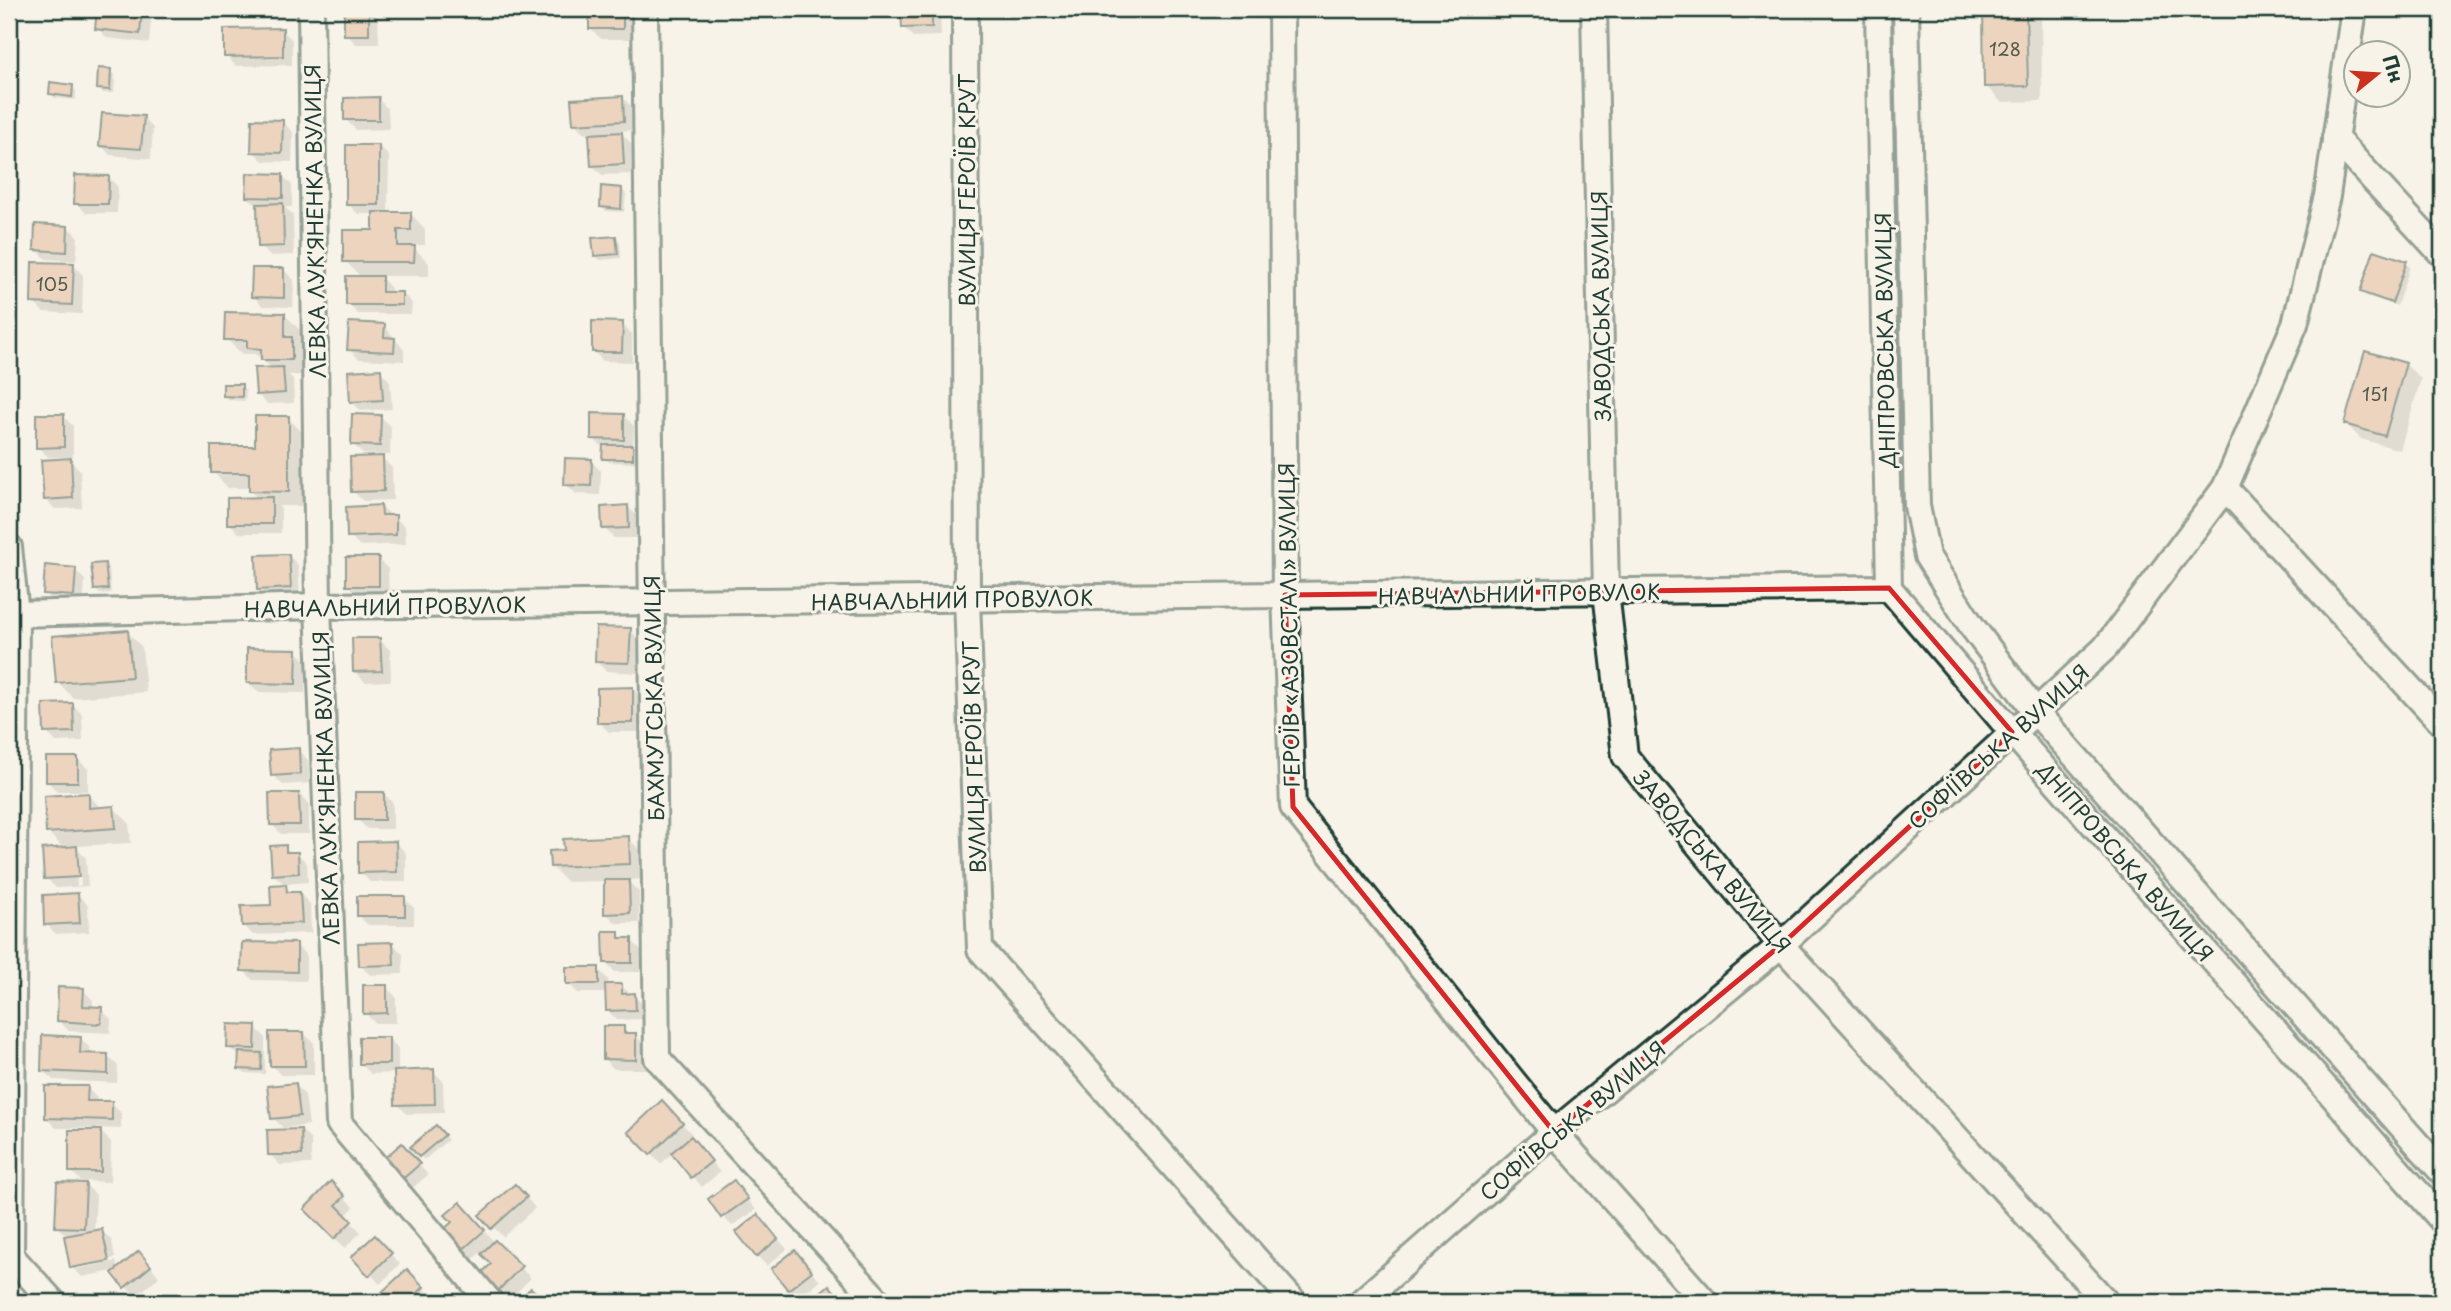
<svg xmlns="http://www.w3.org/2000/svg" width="2451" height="1311" viewBox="0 0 2451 1311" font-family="'Playpen Sans',sans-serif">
  <rect width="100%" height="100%" fill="#f7f3e8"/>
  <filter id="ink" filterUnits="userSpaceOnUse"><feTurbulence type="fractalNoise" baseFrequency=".0143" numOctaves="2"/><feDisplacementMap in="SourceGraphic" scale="14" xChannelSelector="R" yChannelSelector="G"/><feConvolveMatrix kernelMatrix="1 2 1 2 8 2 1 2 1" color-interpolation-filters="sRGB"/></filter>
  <g filter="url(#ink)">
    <!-- shadow -->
    <g fill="#0003" fill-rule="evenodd">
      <polygon points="99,9 152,9 149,43 107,38 97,28"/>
      <polygon points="260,9 287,9 287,11 262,11"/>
      <polygon points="345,9 370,9 378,17 379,44 356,44 346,34"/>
      <polygon points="591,9 631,9 632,39 601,39 591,29"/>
      <polygon points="903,9 940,9 941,36 913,37 903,27"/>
      <polygon points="1985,9 2041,9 2042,101 2001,102 1986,86"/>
      <polygon points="282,30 292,40 292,65 236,66 226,56"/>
      <polygon points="110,70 115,75 114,93 103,93 98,88"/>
      <polygon points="72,86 76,91 76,100 55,98 50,93"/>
      <polygon points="622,97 632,107 633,130 619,131 632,144 633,174 602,175 592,165 591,133 584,133 574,123"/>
      <polygon points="378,99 388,109 389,129 356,130 346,120"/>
      <polygon points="143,118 153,128 151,159 110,155 101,145"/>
      <polygon points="283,122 293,132 292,162 263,161 253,151"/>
      <polygon points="379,146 389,156 388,214 410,213 425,229 425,245 411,245 429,263 429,276 380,276 391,288 391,293 402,293 412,303 411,314 358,314 348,304 362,278 345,261 375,232 375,214 358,214 348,204"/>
      <polygon points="282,175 292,185 292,207 285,207 293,215 294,255 270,256 260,246 259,207 248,197"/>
      <polygon points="108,177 118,187 117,213 86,213 76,203"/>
      <polygon points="622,189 626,194 624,212 606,211 601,206"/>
      <polygon points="68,227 78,237 76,261 46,259 36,249"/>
      <polygon points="615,237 620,242 621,258 600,260 596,256"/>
      <polygon points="2406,263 2410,267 2397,306 2366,296 2362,291"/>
      <polygon points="73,265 83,275 82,314 43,312 33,302"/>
      <polygon points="284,270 294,280 293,307 263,306 253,296"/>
      <polygon points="285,315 300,330 300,347 307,354 307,375 289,375 293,379 294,403 267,404 257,394 273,369 255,354 242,354 226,339"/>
      <polygon points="622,324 632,334 632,362 603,361 593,351"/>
      <polygon points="384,325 404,350 404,361 359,359 349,349"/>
      <polygon points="2405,364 2421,379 2400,450 2361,439 2346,424"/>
      <polygon points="380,371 390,381 392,409 361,411 351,401"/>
      <polygon points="241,386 246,391 245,401 229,400 225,395"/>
      <polygon points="63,416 73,426 73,457 48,457 38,447"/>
      <polygon points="624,416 634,426 633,447 637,451 637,463 609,462 604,458 604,448 592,438"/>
      <polygon points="381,417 391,427 390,455 363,454 353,444"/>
      <polygon points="288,418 303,433 303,506 278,506 281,509 281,533 239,533 229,523 259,499 250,491 250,488 228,488 213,472 257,447"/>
      <polygon points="382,458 392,468 393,500 363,501 353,491"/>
      <polygon points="70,460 80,470 82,508 55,509 45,499"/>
      <polygon points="591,461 601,471 600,495 576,494 566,484"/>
      <polygon points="381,507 405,526 406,544 359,546 349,536"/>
      <polygon points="628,507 638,517 639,538 614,538 604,528"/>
      <polygon points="288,555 298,565 300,598 269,599 259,589"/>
      <polygon points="378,559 388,569 389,595 358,595 348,585"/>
      <polygon points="104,565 109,569 111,593 100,594 96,590"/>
      <polygon points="75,570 85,580 83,606 55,603 45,593"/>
      <polygon points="630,630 640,640 639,673 606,671 596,661"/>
      <polygon points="127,632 142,647 146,692 73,698 58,682"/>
      <polygon points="380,640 390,650 391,681 365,682 355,672"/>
      <polygon points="296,650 306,661 305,693 258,692 248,682"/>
      <polygon points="633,689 643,699 642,732 609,732 599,722"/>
      <polygon points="72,704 82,714 83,741 56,742 46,732"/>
      <polygon points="298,750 308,760 310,783 283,785 273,775"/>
      <polygon points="78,759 88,769 88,791 57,791 47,781"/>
      <polygon points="383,793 393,803 393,829 367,829 357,819"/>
      <polygon points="299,794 309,804 309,834 281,834 271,824"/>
      <path d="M88,795L102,809L114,808L129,823L131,843L74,846L86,858L88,886L56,888L46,878L64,849L48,832ZM75,856H79L81,885L77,886Z"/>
      <polygon points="628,838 644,854 645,879 627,880 639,892 639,923 616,923 606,913 606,881 567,882 552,867 565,852"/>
      <polygon points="396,843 406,853 406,882 370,882 360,872"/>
      <polygon points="285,847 292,854 297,853 307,863 308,882 284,884 273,874"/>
      <polygon points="285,886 293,894 300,894 310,904 311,933 253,935 243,925 273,907"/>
      <polygon points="78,895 88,905 89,932 56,934 46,924"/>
      <polygon points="404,898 414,908 414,925 368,925 358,915"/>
      <polygon points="618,933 625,940 631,940 641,950 641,972 615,972 605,962"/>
      <polygon points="393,944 403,954 403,974 370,975 360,965"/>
      <polygon points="296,945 306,955 306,981 253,980 243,970"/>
      <polygon points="598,969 608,979 608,986 621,986 644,1005 645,1019 617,1020 607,1010 607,993 578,993 568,983"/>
      <polygon points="386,987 396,997 396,1023 375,1023 365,1013"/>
      <polygon points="83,990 93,1000 93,1008 101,1009 111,1019 110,1033 69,1031 59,1021"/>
      <polygon points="255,1027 265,1037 265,1074 245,1073 240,1069 240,1057 229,1047"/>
      <polygon points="623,1028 630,1035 635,1035 645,1045 645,1069 614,1069 604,1059"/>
      <polygon points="304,1033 314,1043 314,1075 281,1075 271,1065"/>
      <polygon points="80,1038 90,1048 90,1055 108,1056 118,1066 117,1083 53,1080 43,1070"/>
      <polygon points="388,1038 398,1048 398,1072 433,1071 443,1081 444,1113 407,1114 397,1104 396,1073 371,1074 361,1064"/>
      <polygon points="295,1085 305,1095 309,1125 283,1128 273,1118"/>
      <polygon points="87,1088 97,1098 97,1103 111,1103 121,1113 121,1129 97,1128 111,1142 110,1182 81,1181 71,1171 91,1128 56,1128 46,1118"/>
      <polygon points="662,1103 692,1134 689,1136 720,1172 702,1187 672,1153 661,1164 631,1133"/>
      <polygon points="436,1127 448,1140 424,1160 413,1147"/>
      <polygon points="301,1130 311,1140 311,1164 280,1165 270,1155"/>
      <polygon points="411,1155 428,1175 410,1190 400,1180"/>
      <polygon points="734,1182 756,1210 732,1226 722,1216"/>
      <polygon points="331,1184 354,1207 345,1216 361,1232 345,1248 306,1209"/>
      <polygon points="86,1185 96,1195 94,1232 102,1231 112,1241 115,1258 77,1265 77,1269 116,1261 118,1271 149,1263 159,1277 135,1297 113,1271 82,1277 72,1267 68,1237 57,1227"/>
      <polygon points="525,1196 535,1208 503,1237 482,1215"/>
      <polygon points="470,1214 493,1241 531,1278 508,1301 482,1275 493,1264 481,1252 471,1261 444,1231"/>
      <polygon points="758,1216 787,1249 767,1266 757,1256"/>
      <polygon points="374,1237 400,1264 380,1284 354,1257"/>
      <polygon points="795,1252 820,1281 799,1298 789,1288"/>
      <polygon points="417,1281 433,1298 428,1302 394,1302 385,1292"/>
    </g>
    <!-- building -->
    <g fill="#deb08f" stroke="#1f3d34" stroke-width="2">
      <polygon points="97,9 142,9 140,34 95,29"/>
      <rect x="344" y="9" width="25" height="26"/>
      <rect x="589" y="9" width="34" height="20"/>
      <polygon points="901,9 932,9 932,27 902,28"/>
      <polygon points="1983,9 2026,9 2028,86 1984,87"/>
      <polygon points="283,28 283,56 224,57 224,29"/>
      <polygon points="98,68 111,69 110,90 97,89"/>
      <polygon points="50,82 73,85 72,97 49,94"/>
      <polygon points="623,96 624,121 573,124 571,99"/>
      <polygon points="379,97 379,120 344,120 344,98"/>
      <polygon points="102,113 144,116 141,149 99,146"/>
      <polygon points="252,119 283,120 282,153 251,152"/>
      <polygon points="622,132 624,164 591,166 589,134"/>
      <rect x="346" y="145" width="33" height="60"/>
      <polygon points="247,173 283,174 283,198 246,197"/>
      <polygon points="75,175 109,176 108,204 74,204"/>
      <polygon points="601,186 622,188 621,209 600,207"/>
      <polygon points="283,203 284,246 258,247 257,204"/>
      <polygon points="373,212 411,212 411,230 398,230 398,246 415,246 414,262 343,262 343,230 373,230"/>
      <polygon points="35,224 68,226 67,252 34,250"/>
      <polygon points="616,236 618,254 594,256 592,238"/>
      <polygon points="2374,250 2407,261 2392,303 2360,292"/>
      <polygon points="32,262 74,263 72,305 31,303"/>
      <polygon points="252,268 284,268 284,298 251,297"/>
      <polygon points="346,276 382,276 382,292 402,292 402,305 346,305"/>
      <polygon points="225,312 285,313 285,337 292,337 292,360 261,360 261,349 247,348 247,340 224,340"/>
      <polygon points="592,321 623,322 622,352 592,352"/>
      <polygon points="349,322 385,324 384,337 395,338 394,352 347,350"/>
      <polygon points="2365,351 2406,363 2385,436 2344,424"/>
      <polygon points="283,367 285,393 256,395 254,368"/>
      <polygon points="381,369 383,400 350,402 348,371"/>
      <polygon points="223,384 242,384 242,397 223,396"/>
      <polygon points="591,413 624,414 624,440 591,439"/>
      <polygon points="36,414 64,414 64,447 36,448"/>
      <polygon points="352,414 381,415 380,446 351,445"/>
      <polygon points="255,416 289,416 289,492 249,491 249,473 211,473 211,446 255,446"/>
      <polygon points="603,445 633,445 633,459 602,459"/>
      <polygon points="383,456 384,491 351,492 350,457"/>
      <polygon points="71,458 73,498 44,500 41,460"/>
      <polygon points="565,458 592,459 591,486 564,485"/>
      <polygon points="272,497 272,524 227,524 227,498"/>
      <polygon points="381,505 382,515 396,515 396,535 347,537 346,507"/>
      <polygon points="628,505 629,528 602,529 601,507"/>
      <polygon points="289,554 291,588 257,590 256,555"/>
      <rect x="346" y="557" width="33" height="29"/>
      <polygon points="105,563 108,589 94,590 91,564"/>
      <polygon points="45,565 76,568 74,596 43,594"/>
      <polygon points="596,627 631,628 629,663 595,662"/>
      <polygon points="128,630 132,677 56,683 52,636"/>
      <polygon points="352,638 380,638 382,671 353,672"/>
      <polygon points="247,648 297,649 296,684 247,683"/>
      <polygon points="633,687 633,723 597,723 597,688"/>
      <polygon points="73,703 74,732 44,733 43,704"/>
      <polygon points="299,748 300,774 271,776 269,750"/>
      <rect x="46" y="757" width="32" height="25"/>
      <rect x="355" y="792" width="29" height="28"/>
      <polygon points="89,793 89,808 114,806 116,828 46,833 44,796"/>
      <polygon points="269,793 299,793 300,825 270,825"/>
      <polygon points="629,836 630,864 550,867 549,851 564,850 563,839"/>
      <polygon points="396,841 397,872 358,873 358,842"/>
      <polygon points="286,845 286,852 298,852 299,873 272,875 270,846"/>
      <polygon points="77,846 79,877 44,879 42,849"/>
      <polygon points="604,880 629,880 630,913 604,914"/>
      <polygon points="286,884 287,892 300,892 302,923 242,926 241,906 271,905 270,885"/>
      <polygon points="78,893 80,923 44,925 43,895"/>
      <rect x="357" y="896" width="48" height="20"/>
      <polygon points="603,931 619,931 619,938 632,938 632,963 604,963"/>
      <polygon points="242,942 297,943 297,972 241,971"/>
      <polygon points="393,942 394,965 359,966 358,943"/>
      <rect x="566" y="967" width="33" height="17"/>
      <polygon points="605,984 622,984 622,994 635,993 636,1010 606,1011"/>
      <polygon points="363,985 387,985 387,1013 363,1014"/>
      <polygon points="58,987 84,988 83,1006 102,1007 101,1024 57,1021"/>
      <polygon points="228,1024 256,1025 255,1049 227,1048"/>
      <polygon points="603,1026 624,1026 624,1033 636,1033 636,1060 603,1059"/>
      <polygon points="269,1032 304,1032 305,1066 270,1066"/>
      <polygon points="42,1035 81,1037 80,1053 108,1054 108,1074 41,1071"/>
      <rect x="359" y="1037" width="30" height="27"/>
      <polygon points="239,1052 262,1053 261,1070 238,1069"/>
      <polygon points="434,1069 435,1104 395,1105 394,1071"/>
      <polygon points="296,1083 300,1116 271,1119 267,1086"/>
      <polygon points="45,1086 88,1086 87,1101 112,1101 112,1120 45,1118"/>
      <polygon points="662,1100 683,1123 650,1155 628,1132"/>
      <polygon points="436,1125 445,1135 419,1157 410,1147"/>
      <polygon points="301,1129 302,1155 268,1155 267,1130"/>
      <rect x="69" y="1130" width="32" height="42"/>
      <polygon points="691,1136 712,1161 691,1178 671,1153"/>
      <polygon points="402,1143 420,1164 399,1182 381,1161"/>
      <polygon points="734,1180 748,1199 721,1218 708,1199"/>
      <polygon points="331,1181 345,1196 336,1205 352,1221 334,1239 304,1209"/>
      <polygon points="57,1182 86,1183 84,1228 55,1227"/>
      <polygon points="515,1184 527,1197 491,1229 479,1215"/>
      <polygon points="460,1202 485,1230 460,1252 442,1231 452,1222 445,1215"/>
      <polygon points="758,1214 778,1239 756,1257 736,1232"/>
      <polygon points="102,1229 109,1261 70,1268 64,1236"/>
      <polygon points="375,1235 392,1253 369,1276 351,1257"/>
      <polygon points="495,1240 522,1266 497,1292 479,1275 491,1264 481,1254"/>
      <polygon points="795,1250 812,1271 788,1290 771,1269"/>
      <polygon points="139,1251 151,1266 124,1288 112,1273"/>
      <polygon points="407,1269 424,1287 408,1302 392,1302 382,1292"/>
      <polygon points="829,1285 843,1302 809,1302"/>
      <polygon points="531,1288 545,1302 516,1302"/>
    </g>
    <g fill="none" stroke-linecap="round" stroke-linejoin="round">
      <defs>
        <g id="minor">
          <polyline points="311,9 318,606 339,1123 490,1302"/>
          <polyline points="645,9 657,1058 879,1302"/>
          <polyline points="965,9 967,599 980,949 1294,1302"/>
          <polyline points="1281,9 1285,595 1293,807 1554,1132 1705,1302"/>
          <polyline points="1594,9 1606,592 1625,756 1781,945 2106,1302"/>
          <polyline points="1878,9 1889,588 2012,732 2442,1220"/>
          <polyline points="1906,9 1917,506 1927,556 1971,625 2035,711 2442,1172"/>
          <polyline points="2335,138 2442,254"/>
          <polyline points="2225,488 2442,723"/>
          <polyline points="9,547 16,614 11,1256 53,1302"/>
          <polyline points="16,614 318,606 1889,588"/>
          <polyline points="1361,1302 1554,1132 1781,945 2105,648 2225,488 2295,324 2327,196 2354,9"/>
        </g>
      </defs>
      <!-- minor casing -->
      <use href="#minor" stroke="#1f3d34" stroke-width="30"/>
      <!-- minor -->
      <use href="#minor" stroke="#f7f3e8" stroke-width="24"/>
    </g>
  </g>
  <!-- marked area -->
  <path d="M0 0H2451V1311H0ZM1889,588L2012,732L1781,945L1554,1132L1293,807L1285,595Z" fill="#f7f3e8" fill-opacity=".55" fill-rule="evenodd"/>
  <path fill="none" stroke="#d62828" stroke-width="5" stroke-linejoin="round" d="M1889,588L2012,732L1781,945L1554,1132L1293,807L1285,595Z"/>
  <g text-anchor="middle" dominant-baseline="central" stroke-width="6" stroke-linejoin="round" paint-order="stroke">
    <!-- number labels -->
    <g font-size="18" fill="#4f5a4b">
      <text x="2005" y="48">128</text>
      <text x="52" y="283">105</text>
      <text x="2375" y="393">151</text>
    </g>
    <!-- street labels -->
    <g font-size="21" fill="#1f3d34" stroke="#f7f3e8">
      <text transform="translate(966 190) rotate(-90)">ВУЛИЦЯ ГЕРОЇВ КРУТ</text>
      <text transform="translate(314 221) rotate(-91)">ЛЕВКА ЛУК'ЯНЕНКА ВУЛИЦЯ</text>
      <text transform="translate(1600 306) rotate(-91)">ЗАВОДСЬКА ВУЛИЦЯ</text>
      <text transform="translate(1884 340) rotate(-91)">ДНІПРОВСЬКА ВУЛИЦЯ</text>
      <text transform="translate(1519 593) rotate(-1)">НАВЧАЛЬНИЙ ПРОВУЛОК</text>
      <text transform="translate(952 599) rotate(-1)">НАВЧАЛЬНИЙ ПРОВУЛОК</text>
      <text transform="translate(385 606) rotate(-1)">НАВЧАЛЬНИЙ ПРОВУЛОК</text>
      <text transform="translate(1288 625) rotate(-91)">ГЕРОЇВ «АЗОВСТАЛІ» ВУЛИЦЯ</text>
      <text transform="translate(653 698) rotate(-91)">БАХМУТСЬКА ВУЛИЦЯ</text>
      <text transform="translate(1998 746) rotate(-42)">СОФІЇВСЬКА ВУЛИЦЯ</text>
      <text transform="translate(973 757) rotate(-92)">ВУЛИЦЯ ГЕРОЇВ КРУТ</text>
      <text transform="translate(325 788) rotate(-92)">ЛЕВКА ЛУК'ЯНЕНКА ВУЛИЦЯ</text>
      <text transform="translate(1713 861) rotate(50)">ЗАВОДСЬКА ВУЛИЦЯ</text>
      <text transform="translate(2126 861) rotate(49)">ДНІПРОВСЬКА ВУЛИЦЯ</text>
      <text transform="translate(1572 1120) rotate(-40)">СОФІЇВСЬКА ВУЛИЦЯ</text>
    </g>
  </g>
  <!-- margin -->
  <rect width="2451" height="1311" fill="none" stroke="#f7f3e8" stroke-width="35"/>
  <rect x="18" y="18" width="2416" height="1276" fill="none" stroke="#1f3d34" stroke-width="2.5" filter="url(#ink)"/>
  <!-- north arrow -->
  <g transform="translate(2377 74) rotate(72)"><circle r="33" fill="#f7f3e8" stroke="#a1aaa0" stroke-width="2"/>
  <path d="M0-5L12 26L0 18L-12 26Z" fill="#c8321e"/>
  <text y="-10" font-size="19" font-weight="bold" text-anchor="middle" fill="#1f3d34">Пн</text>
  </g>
</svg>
